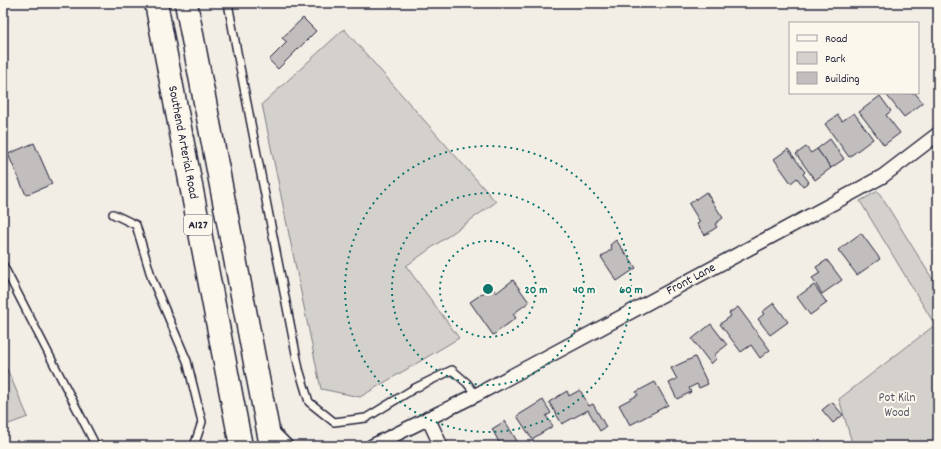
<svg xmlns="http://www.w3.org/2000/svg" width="941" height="449" viewBox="0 0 941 449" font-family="Dekko,sans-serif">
  <rect width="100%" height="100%" fill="#f2eee5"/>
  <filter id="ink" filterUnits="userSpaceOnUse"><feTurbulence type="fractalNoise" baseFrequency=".025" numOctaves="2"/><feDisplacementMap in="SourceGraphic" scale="8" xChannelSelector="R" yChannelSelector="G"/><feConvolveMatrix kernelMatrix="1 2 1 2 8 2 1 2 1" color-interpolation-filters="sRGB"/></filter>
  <g filter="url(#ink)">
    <!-- green -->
    <g fill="#d4d1cc" stroke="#7b7a84">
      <polygon points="344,29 496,202 406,266 459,338 360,397 321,389 262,104"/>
      <polygon points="878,191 938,288 938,446 853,446 839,399 935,325 860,201"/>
      <polygon points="3,360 28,417 3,426"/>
    </g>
    <!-- building -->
    <g fill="#c2bebe" stroke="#22223b">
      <polygon points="303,18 316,31 278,69 269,60 287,42 282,38"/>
      <polygon points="885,93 915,93 923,103 904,117"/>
      <polygon points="880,96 891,111 886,115 900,133 884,145 859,112"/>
      <polygon points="854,113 873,139 849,157 825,124 838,115 842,121"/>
      <polygon points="830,139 844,159 831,168 817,149"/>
      <polygon points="34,143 52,184 26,195 8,154"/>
      <polygon points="806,147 811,153 817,149 831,168 815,180 796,154"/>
      <polygon points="788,149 805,172 803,174 809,182 803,186 797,178 791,183 774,159"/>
      <polygon points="706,192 723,218 715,224 717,227 705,235 697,224 700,222 689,204"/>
      <polygon points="861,233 880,259 857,275 838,250"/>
      <polygon points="616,240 636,268 617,281 601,257 612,249 610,245"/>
      <polygon points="827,260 842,280 822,294 812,278 820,273 816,267"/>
      <polygon points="513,280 529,302 513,314 516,318 493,335 470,302 492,287 496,293"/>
      <polygon points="814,285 827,303 810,315 797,297"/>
      <polygon points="774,303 788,322 770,335 758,319 764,314 762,312"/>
      <polygon points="738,307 770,350 760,358 751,345 741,352 720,324 731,316 729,313"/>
      <polygon points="711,324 727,345 714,355 717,358 711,364 692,339"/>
      <polygon points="695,357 708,384 699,388 697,384 689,388 691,392 677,399 669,383 677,379 671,368"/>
      <polygon points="655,382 668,405 630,425 619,405 638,395 636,392"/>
      <polygon points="580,390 589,406 593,404 606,427 600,431 588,410 562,424 549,402 567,391 569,396"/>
      <polygon points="543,400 551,413 546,416 553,426 532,439 517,416"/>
      <polygon points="832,402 843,415 833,423 822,410"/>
      <polygon points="505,421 520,446 501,446 492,429"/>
    </g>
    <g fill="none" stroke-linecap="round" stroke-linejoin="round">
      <defs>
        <g id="lane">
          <polyline points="228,3 237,52 299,369 309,402 334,422 366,418 415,388 452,370 467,383 476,395"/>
          <polyline points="113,214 136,225 152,279 187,361 202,422 194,446"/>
          <polyline points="3,265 96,446"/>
        </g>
        <g id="street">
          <polyline points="428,418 441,446"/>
          <polyline points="270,428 273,433 286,446"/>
          <path id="s1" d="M372,446L476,395L854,192L883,176L938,134"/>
        </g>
        <g id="highway">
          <path id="s2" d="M156,3L241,446"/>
          <polyline points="186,3 271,446"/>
        </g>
      </defs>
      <!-- lane casing -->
      <use href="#lane" stroke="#22223b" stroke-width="10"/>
      <!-- street casing -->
      <use href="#street" stroke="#22223b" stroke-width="16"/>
      <!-- highway casing -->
      <use href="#highway" stroke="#22223b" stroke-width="25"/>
      <!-- lane -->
      <use href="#lane" stroke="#fbf7ec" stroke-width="7"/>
      <!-- street -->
      <use href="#street" stroke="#fbf7ec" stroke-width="13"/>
      <!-- highway -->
      <use href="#highway" stroke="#fbf7ec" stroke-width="22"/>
    </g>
  </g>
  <!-- distance rings -->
  <g fill="none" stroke="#0f766e" stroke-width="2" stroke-dasharray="2 4">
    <circle cx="488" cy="289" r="48"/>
    <circle cx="488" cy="289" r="96"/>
    <circle cx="488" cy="289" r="143"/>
  </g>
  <g text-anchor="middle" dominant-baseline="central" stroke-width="4" stroke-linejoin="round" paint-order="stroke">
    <!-- shield labels -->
    <rect fill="#fbf7ec" stroke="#636270" stroke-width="1" x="184" y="215" width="28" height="20" rx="3"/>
    <g font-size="12" font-weight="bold" fill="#22223b">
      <text x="198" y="225">A127</text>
    </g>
    <!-- street labels -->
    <g font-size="13" fill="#22223b" stroke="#fbf7ec">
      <text stroke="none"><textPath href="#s2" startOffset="142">Southend Arterial Road</textPath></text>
      <text stroke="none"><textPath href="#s1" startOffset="360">Front Lane</textPath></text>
    </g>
    <!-- park labels -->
    <g font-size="13" fill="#575766" stroke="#fbf7ec">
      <text x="897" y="398">Pot Kiln<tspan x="897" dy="15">Wood</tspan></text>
    </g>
  </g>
  <circle cx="488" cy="289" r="6" fill="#0f766e" stroke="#fbf7ec" stroke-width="2"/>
  <g font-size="12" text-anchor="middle" font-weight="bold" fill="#0f766e" stroke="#fbf7ec" stroke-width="4" stroke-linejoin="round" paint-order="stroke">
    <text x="536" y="293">20 m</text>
    <text x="584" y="293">40 m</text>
    <text x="631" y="293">60 m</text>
  </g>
  <!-- margin -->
  <rect width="941" height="449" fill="none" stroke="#fbf7ec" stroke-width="16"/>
  <rect x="8" y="8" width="925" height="433" fill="none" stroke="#22223b" stroke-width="1.5" filter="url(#ink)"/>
  <!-- legend -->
  <rect x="789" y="22" width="130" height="72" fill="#fbf7ec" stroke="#a4a2a5"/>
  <rect x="797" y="35" width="20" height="6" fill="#fbf7ec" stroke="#a4a2a5"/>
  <text x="825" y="42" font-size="12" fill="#22223b">Road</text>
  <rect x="797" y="52" width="20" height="12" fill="#d4d1cc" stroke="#a4a2a5"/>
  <text x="825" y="62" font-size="12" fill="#22223b">Park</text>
  <rect x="797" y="72" width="20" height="12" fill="#c2bebe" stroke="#a4a2a5"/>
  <text x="825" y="82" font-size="12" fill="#22223b">Building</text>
</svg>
